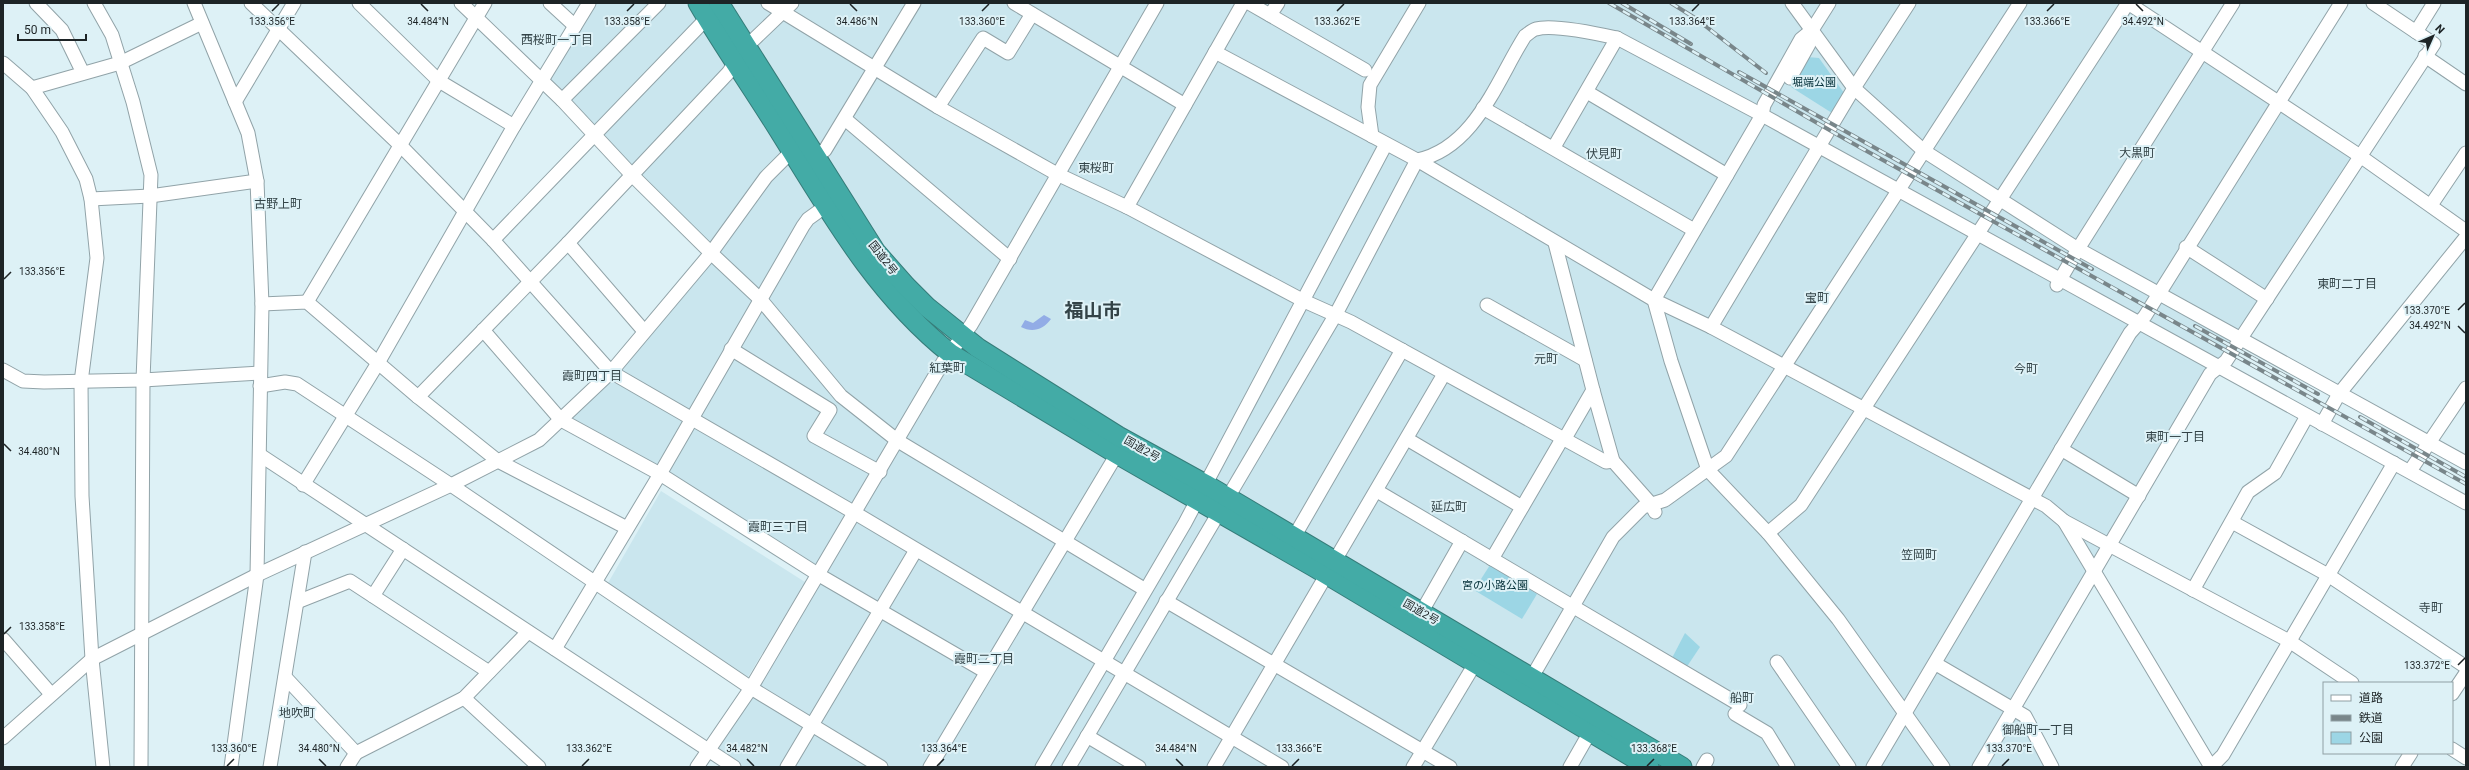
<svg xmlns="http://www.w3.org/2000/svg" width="2469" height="770" viewBox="0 0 2469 770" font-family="Roboto,'Noto Sans JP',sans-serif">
  <rect width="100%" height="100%" fill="#ddf1f6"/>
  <!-- built -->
  <g fill="#cae6ee">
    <polygon points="588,3 2125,3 2359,154 2216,376 2017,705 2049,767 725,767 702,753 812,581 811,573 557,419 620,362 710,249 545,78"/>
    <polygon points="661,491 805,582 748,677 608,583"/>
  </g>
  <!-- green -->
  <g fill="#9cd6e5">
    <polygon points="1807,57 1819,58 1844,93 1832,113 1791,87"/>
    <polygon points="1490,565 1537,594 1522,619 1474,590"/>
    <polygon points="1685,633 1700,647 1686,668 1671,660"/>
  </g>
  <!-- water -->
  <path fill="#92ace6" d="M1044,315L1051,319C1043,330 1032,333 1021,327L1025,320L1033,323Z"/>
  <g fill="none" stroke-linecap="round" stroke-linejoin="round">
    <defs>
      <g id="minor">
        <polyline points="36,3 62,30 83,73"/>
        <polyline points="94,3 112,35 133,102 151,175 143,380 141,767"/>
        <polyline points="194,3 248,133 257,181 262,304 257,575 231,767"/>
        <polyline points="251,3 400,145 493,240 611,372 855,513 1282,767"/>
        <polyline points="359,3 439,81 514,126"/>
        <polyline points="461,3 562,100 631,174 711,253 761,300 841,396 898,441 1144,589"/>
        <polyline points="550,3 575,26"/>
        <polyline points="768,3 938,107 1057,174 1127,207 1304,301 1351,322 1606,462 1613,461"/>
        <polyline points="1014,3 1185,105"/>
        <polyline points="1249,3 1365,70"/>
        <polyline points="1792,3 1854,88 1924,151 2078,249 2466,463"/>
        <polyline points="1829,3 1812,30 1801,39 1764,105 1762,115 1654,300 1671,361 1708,470 1768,533 1838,619 1943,767"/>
        <polyline points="2128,3 2360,156 2466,231"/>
        <polyline points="1270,15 1278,3"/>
        <polyline points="2416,32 2434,3"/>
        <polyline points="1215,52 1417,160 1654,300 1711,327 2046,506 2064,521 2289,641 2352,683"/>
        <polyline points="2425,56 2466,84"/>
        <polyline points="3,63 32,88 62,132 86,179 91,199 97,258 81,382 82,496 92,659 103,767"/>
        <polyline points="1790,78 1809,44 1812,30"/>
        <polyline points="32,88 120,63 202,23"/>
        <polyline points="1587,92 1727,175"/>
        <polyline points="562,100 659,3"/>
        <polyline points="235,102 294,3"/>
        <polyline points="938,107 983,38 1008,53 1032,14"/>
        <polyline points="1483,108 1694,230"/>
        <polyline points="845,119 1010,259"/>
        <polyline points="1372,136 1368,107 1370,85 1419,3"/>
        <polyline points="1554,147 1617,38"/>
        <polyline points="816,156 825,150 914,3"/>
        <polyline points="91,199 150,196 257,181"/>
        <polyline points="2431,205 2466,153"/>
        <polyline points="1127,207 1243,3"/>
        <polyline points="493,240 707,18"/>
        <polyline points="568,243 644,331"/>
        <polyline points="1555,243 1593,390 1564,440"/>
        <polyline points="2186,247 2267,299"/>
        <polyline points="2057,285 2078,249 2233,3"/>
        <polyline points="307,302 485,3"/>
        <polyline points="262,304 307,302 418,397 498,461 627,528"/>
        <polyline points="1487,305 1585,360"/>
        <polyline points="1711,327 1854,88 1909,3"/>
        <polyline points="483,330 561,420 660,474 819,575 986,672"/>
        <polyline points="731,349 830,410 814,436 880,472"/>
        <polyline points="3,370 23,381 44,382 143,380 260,373"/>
        <polyline points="260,386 285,382 297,384 451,485 751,688 881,767"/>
        <polyline points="1593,390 1613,461 1651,504 1655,512"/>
        <polyline points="418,397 568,243 728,73 747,46 792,3"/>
        <polyline points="2322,424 2339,394 2466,237"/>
        <polyline points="1407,439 1522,507"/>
        <polyline points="2061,449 2139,496"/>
        <polyline points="260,455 734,767"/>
        <polyline points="2410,471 2466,388"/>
        <polyline points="303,485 378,363 514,126 589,3"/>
        <polyline points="1377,491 1740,705"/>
        <polyline points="2064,521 2211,767"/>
        <polyline points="2232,522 2328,575 2466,667"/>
        <polyline points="1768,533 1801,505 2128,3"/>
        <polyline points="1294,537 1402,350"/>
        <polyline points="1492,559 1562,439"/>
        <polyline points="2193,590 2248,492 2275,473 2307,416"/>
        <polyline points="373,596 403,549"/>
        <polyline points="1166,601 1450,767"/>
        <polyline points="297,602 350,581 489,672"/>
        <polyline points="1421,613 1462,541"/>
        <polyline points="3,639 51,694"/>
        <polyline points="555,649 660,474 803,226 808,219 826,206"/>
        <polyline points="1777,662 1849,767"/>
        <polyline points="1936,664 2025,716 2052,767"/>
        <polyline points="285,677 356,753 464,698 528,632"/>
        <polyline points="1532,677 1613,537 1643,507 1665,500 1726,456 2020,3"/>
        <polyline points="2452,694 2466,673"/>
        <polyline points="464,698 539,767"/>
        <polyline points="1735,714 1767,733 1788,767"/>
        <polyline points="1087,736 1139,767"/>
        <polyline points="3,738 92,659 257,575 451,485 539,440 611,372 711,253 766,177 792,151"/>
        <polyline points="2452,749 2466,758"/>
        <polyline points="270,767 305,552"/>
        <polyline points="347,767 356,753"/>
        <polyline points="697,767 751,688 943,362 971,325 1157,3"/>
        <polyline points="787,767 916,550"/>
        <polyline points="930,767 1117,454"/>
        <polyline points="1042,767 1185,523 1386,144"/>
        <path d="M1069,767L1336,314L1417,160C1475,148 1497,80 1525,36C1528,34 1532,30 1536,29C1552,24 1599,34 1617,38L1762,115L2466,503"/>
        <polyline points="1214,767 1444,374"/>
        <polyline points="1413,767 1479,657"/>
        <polyline points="1570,767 1590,732"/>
        <polyline points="1703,767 1707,760"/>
        <polyline points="1873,767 2130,333 2145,316 2341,3"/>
        <polyline points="1979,767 2210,374 2226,361 2434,44 2373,3"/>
        <polyline points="2211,767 2223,755 2394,463"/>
        <polyline points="2402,767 2411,753"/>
      </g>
      <g id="highway">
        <path d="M698,3C723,46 752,87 778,129C828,209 875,294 951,354L1117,454L1314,567L1649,767"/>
        <polyline points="719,3 876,252 906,286 927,307 978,348 1118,436 1205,484 1682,767"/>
      </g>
    </defs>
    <!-- minor casing -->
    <use href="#minor" stroke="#91a3a8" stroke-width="15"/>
    <!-- highway casing -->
    <use href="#highway" stroke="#367c79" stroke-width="21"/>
    <!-- minor -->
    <use href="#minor" stroke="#fff" stroke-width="13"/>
    <!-- highway -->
    <use href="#highway" stroke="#43aba6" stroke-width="19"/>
    <defs>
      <g id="rail">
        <polyline points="1609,3 1845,139 2466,484"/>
        <polyline points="1622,3 1691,44"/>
        <polyline points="1671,3 1695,18 1766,73"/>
        <polyline points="1739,72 2092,269"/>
        <polyline points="2195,326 2318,394"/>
        <polyline points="2360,417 2466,477"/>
      </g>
    </defs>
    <!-- rail casing -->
    <use href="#rail" stroke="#79868a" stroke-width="4"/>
    <!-- rail -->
    <use href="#rail" stroke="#ddf1f6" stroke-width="2.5" stroke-dasharray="8" stroke-linecap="butt"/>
  </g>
  <!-- ticks -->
  <path fill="none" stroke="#1d2426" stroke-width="1.5" d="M421,4L428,11M850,4L857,11M2136,4L2143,11M272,11L279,4M627,11L634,4M982,11L989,4M1337,11L1344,4M1692,11L1699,4M2047,11L2054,4M4,279L11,272M2458,310L2465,303M2458,326L2465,333M4,444L11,451M4,634L11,627M2458,665L2465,658M319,759L326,766M747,759L754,766M1176,759L1183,766M227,766L234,759M582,766L589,759M937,766L944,759M1292,766L1299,759M1647,766L1654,759M2002,766L2009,759"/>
  <g text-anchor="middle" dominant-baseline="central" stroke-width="4" stroke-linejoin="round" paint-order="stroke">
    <!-- park labels -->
    <g font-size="11" fill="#032f38" stroke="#ddf1f6">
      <text x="1814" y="82">堀端公園</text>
      <text x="1495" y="585">宮の小路公園</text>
    </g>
    <!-- street labels -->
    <g font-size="11" fill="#1d2426" stroke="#ddf1f6">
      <text transform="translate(883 258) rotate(52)">国道2号</text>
      <text transform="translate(1142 449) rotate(30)">国道2号</text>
      <text transform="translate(1421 612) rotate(30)">国道2号</text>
    </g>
    <!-- neighbourhood labels -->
    <g font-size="12" fill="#334347" stroke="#ddf1f6">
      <text x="557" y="40">西桜町一丁目</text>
      <text x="2137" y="153">大黒町</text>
      <text x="1604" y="154">伏見町</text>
      <text x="1096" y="168">東桜町</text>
      <text x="278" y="204">古野上町</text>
      <text x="2347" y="284">東町二丁目</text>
      <text x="1817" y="298">宝町</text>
      <text x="1546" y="359">元町</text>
      <text x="947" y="368">紅葉町</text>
      <text x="2026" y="369">今町</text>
      <text x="592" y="376">霞町四丁目</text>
      <text x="2175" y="437">東町一丁目</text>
      <text x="1449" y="507">延広町</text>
      <text x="778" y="527">霞町三丁目</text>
      <text x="1919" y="555">笠岡町</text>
      <text x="2431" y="608">寺町</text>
      <text x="984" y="659">霞町二丁目</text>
      <text x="1742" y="698">船町</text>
      <text x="297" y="713">地吹町</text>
      <text x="2038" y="730">御船町一丁目</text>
    </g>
    <!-- town labels -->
    <g font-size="19" font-weight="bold" fill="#334347" stroke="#ddf1f6">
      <text x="1093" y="310">福山市</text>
    </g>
  </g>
  <g font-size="10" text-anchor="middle" fill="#1d2426" stroke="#ddf1f6" stroke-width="4" stroke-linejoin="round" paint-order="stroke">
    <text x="272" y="25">133.356°E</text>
    <text x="428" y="25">34.484°N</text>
    <text x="627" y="25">133.358°E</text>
    <text x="857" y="25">34.486°N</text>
    <text x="982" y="25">133.360°E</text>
    <text x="1337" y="25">133.362°E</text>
    <text x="1692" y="25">133.364°E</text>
    <text x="2047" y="25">133.366°E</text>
    <text x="2143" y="25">34.492°N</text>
    <text x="42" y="275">133.356°E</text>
    <text x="2427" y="314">133.370°E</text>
    <text x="2430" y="329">34.492°N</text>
    <text x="39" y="455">34.480°N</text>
    <text x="42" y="630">133.358°E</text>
    <text x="2427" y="669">133.372°E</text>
    <text x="234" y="752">133.360°E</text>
    <text x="1299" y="752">133.366°E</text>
    <text x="2009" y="752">133.370°E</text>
    <text x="319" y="752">34.480°N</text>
    <text x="589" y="752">133.362°E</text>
    <text x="747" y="752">34.482°N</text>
    <text x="944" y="752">133.364°E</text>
    <text x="1176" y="752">34.484°N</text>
    <text x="1654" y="752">133.368°E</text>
  </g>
  <!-- border -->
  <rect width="2469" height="770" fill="none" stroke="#1d2426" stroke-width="8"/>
  <!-- legend -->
  <rect x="2323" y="682" width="130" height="72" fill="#ddf1f6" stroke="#909fa3"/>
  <rect x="2331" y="695" width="20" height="6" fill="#ffffff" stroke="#909fa3"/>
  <text x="2359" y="702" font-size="12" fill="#1d2426">道路</text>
  <rect x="2331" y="715" width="20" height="6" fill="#79868a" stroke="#909fa3"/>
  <text x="2359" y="722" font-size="12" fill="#1d2426">鉄道</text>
  <rect x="2331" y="732" width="20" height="12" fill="#9cd6e5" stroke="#909fa3"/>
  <text x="2359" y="742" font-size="12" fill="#1d2426">公園</text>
  <!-- north arrow -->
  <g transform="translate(2433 36) rotate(45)" stroke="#ddf1f6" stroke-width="3" paint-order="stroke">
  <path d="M0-3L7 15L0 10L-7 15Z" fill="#1d2426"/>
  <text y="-6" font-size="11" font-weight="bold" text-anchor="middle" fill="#1d2426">N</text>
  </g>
  <!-- scale -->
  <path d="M18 34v6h68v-6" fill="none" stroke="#1d2426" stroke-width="2"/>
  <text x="24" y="34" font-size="12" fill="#1d2426" stroke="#ddf1f6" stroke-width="3" paint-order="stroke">50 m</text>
</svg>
